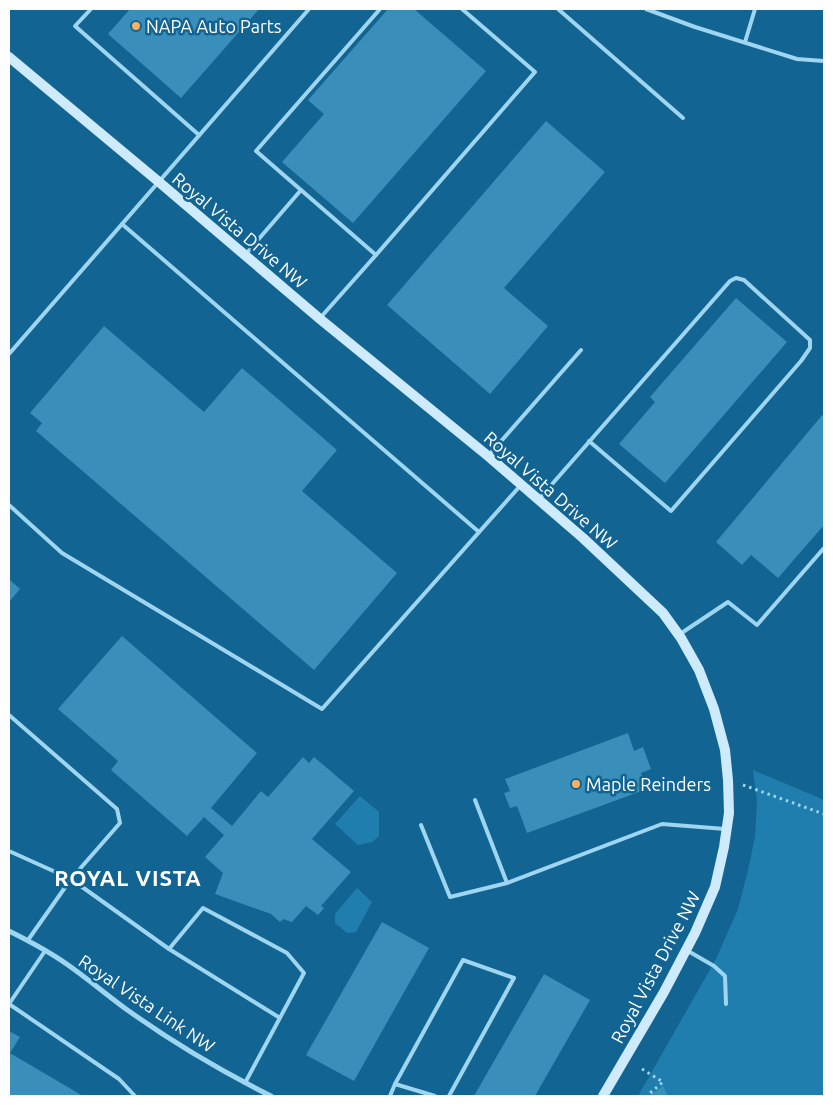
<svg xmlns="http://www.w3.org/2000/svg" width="833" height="1105" viewBox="0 0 833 1105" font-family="Ubuntu,sans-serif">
  <rect width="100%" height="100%" fill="#126492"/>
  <!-- green -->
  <g fill="#207eaf">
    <polygon points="753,770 824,800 824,1096 638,1096 716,959 738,909 748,870 755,837 757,802"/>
    <polygon points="360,796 379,812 379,836 372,842 358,845 335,824"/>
    <polygon points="357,888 372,902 356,932 347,933 335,923 335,914"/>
  </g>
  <!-- building -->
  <g fill="#3a8eba">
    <polygon points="130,9 259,9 181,98 108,34"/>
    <polygon points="388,9 414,9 486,71 353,223 282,162 324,114 308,100"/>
    <polygon points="546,121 605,172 504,288 548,326 490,394 387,305"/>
    <polygon points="736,298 787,342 665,483 619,444 655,402 650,397"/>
    <polygon points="104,326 204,412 242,368 337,450 302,491 397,573 314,670 36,431 42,423 30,413"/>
    <polygon points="824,413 824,525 778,578 751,555 742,565 716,542"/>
    <polygon points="9,579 20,589 9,602"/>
    <polygon points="122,636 257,753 211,808 232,826 261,791 268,797 303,757 309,763 314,757 354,791 312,839 351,872 321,906 324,908 318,915 306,906 292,922 283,919 280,922 271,914 215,894 223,873 205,857 224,835 204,817 187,836 111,770 118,761 58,709"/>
    <polygon points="628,733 634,751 643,747 651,769 641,773 647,789 527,833 517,806 510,808 504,793 510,791 505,779"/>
    <polygon points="382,922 429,948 354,1081 306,1055"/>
    <polygon points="544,974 590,1000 535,1096 474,1096"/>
    <polygon points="9,1031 20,1037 10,1053 83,1096 9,1096"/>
    <polygon points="663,1086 668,1096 649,1096"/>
  </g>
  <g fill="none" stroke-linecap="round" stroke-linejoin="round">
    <!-- path -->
    <g stroke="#9ed6f2" stroke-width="3" stroke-dasharray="2.5 4" stroke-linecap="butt">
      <polyline points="743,785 824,814"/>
      <polyline points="642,1069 663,1082 650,1093 648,1096"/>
    </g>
    <!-- lane -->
    <g stroke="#9ed6f2" stroke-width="4">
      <polyline points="91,9 75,26 199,135"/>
      <polyline points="380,9 256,151 376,255 535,72 462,9"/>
      <polyline points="558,9 683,118"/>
      <polyline points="646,9 695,27 797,59 824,61"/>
      <polyline points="745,42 755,9"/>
      <polyline points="122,224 479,532"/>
      <polyline points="245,255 301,190"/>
      <polyline points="321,317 376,255"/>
      <polyline points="9,354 309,9"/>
      <polyline points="488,456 581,350"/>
      <polyline points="539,499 730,281 736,278 744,280 810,340 810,348 801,361 671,511 589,441"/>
      <polyline points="9,505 62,553 322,709 520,486"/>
      <polyline points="680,634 728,602 757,625 824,548"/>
      <polyline points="9,715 117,809 120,823 71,879 28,940"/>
      <polyline points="475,800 507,883 662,824 725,829"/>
      <polyline points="421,825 450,897 507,883"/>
      <polyline points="9,851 71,879 169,949"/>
      <polyline points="45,951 9,1004 119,1079 135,1096"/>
      <polyline points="688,951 714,966 725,976 726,1004"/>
      <polyline points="245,1083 304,973 287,953 203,908 169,949 280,1018"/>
      <polyline points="395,1084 435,1096"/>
      <polyline points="390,1096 395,1084 463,960 514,978 449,1096"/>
    </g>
    <!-- street -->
    <path stroke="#9ed6f2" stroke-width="5" d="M9,931C29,941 50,952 68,965C88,979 107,995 126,1009C172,1042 221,1071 271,1096"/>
    <!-- secondary -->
    <polyline stroke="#cdebfc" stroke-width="10" points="9,57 159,182 320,319 488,456 583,538 663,613 681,638 699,670 714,709 725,750 728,780 729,813 724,847 715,887 695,933 664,992 603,1096"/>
  </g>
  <!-- markers -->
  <g fill="#ffb05f" stroke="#126492" stroke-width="2">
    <circle cx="136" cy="26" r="5"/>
    <circle cx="576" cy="784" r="5"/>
  </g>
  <g text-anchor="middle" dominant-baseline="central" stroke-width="5" stroke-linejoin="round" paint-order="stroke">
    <!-- poi labels -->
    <g font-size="18" fill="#fff" stroke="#126492" text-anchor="start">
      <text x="146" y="26">NAPA Auto Parts</text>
      <text x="586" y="784">Maple Reinders</text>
    </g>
    <!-- street labels -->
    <g font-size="18" fill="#fff" stroke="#126492">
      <text transform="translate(240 230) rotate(40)">Royal Vista Drive NW</text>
      <text transform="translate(551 490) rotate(41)">Royal Vista Drive NW</text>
      <text transform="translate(655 967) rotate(-62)">Royal Vista Drive NW</text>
      <text transform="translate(147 1003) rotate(34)">Royal Vista Link NW</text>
    </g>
    <!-- district labels -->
    <g font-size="22" font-weight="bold" letter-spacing="1" fill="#fff" stroke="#126492">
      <text x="128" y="877">ROYAL VISTA</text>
    </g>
  </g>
  <!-- border -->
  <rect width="833" height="1105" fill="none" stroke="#ffffff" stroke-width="20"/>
</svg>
